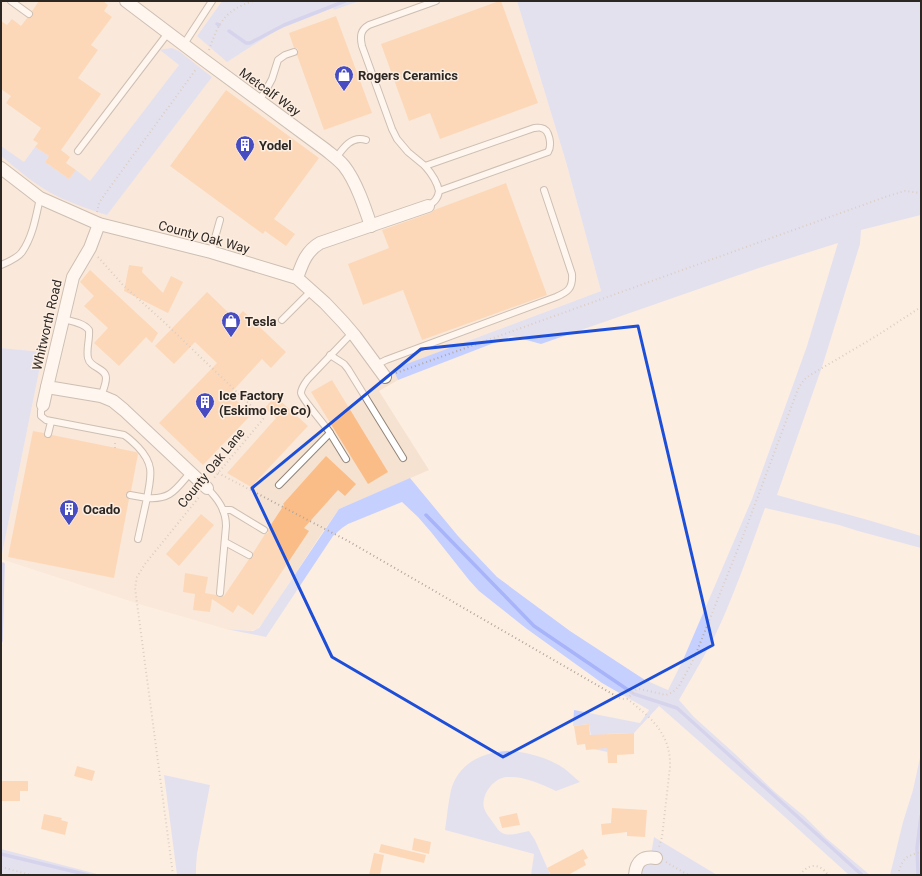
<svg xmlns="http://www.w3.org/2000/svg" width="922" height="876" viewBox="0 0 922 876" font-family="Roboto,sans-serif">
  <rect width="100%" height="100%" fill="#fdeee2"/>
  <!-- built -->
  <polygon fill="#f6e2d0" points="1,1 222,1 197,36 240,54 273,32 285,26 333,8 334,10 360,1 517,1 566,162 601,291 394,369 398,380 379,391 429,470 339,509 322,533 264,621 257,629 250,631 226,629 142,605 1,559 43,352 1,348"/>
  <!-- green -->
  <g fill="#c6d0fe">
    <polygon points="222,1 360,1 334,10 333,8 277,30 227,62 197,36"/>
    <path d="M517,1H921V215L861,230L860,244L823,364L777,495L868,520L921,536V548L858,531L839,525L765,508C751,547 737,587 720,625C708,651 693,675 679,700L694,717L734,753L775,792L804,816L826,838L870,875H849L776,809L659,706L634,733L607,734V752L593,749L589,724L573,726L574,710L640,723L649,710L602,683L527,629L479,591L469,580L431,532L418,517L402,502L348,524L342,528L333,536L266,637L226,629L250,631H253L259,628L339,509L410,478L458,536L497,577L570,631L645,680L668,690L683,660L752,499L807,346L838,243L759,268L541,344L512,336L398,380L393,369L601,291L566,162Z"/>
    <path d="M172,48L179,51L212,77L107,215C88,209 67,202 49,192C32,182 17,169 1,156V146L24,162L35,147L49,156L45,162L69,179L76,170L90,181L179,65L160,50L164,49Z"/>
    <polygon points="1,348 43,352 1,559"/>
    <path d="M509,751C529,752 549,758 565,769C570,773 575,778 580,782L556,791C541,784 524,776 507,777C493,778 481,795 484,808C486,814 491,819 494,824C497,828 500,833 505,834C512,836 522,832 529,831L535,840L550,874L549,875H531L534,854L445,830C447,817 448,803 451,790C459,762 483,752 509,751Z"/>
    <polygon points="921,753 921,875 890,875 903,822 913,790"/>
    <polygon points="164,775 210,785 197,854 196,867 196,875 177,875"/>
    <polygon points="654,837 717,875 640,875 641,870 651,855"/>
    <polygon points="1,849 101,875 1,875"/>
  </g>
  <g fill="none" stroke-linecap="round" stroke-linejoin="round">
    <!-- stream -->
    <g stroke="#a7b4f9" stroke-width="3.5">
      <polyline points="217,24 219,25"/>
      <polyline points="229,31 246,43 250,43 284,25 345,1"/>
      <polyline points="426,515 534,626 634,694 677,708 862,875"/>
      <polyline points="1,641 3,564"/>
      <polyline points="1,854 88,875"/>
      <polyline points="918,875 917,848 921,816"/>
    </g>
  </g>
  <!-- building -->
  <g fill="#fbbd87">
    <polygon points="39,1 103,1 108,5 104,11 112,17 91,45 98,50 78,78 101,94 61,150 70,157 66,163 76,170 69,179 45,162 49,156 35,147 38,143 33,140 41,128 6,103 11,96 1,89 1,21 7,25 12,19 21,26 27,18 30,18 32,17 33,14 32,11"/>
    <polygon points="499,1 501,1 538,103 440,139 430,113 409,121 381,44"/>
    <polygon points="336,16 372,113 324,130 297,55 298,53 298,50 297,48 294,48 289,33"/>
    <polygon points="226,90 319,158 274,219 295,234 286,246 265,231 263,234 170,166"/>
    <polygon points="506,183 547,295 422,340 403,290 363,305 348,264 389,248 382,230 430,213 434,210"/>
    <polygon points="129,265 143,267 142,272 163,293 171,276 183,282 168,313 124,291"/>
    <polygon points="90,270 158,333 152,343 146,337 119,366 94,343 108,328 84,306 94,296 80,282"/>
    <polygon points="207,292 235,319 243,311 286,352 271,368 262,359 230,394 251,415 203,465 159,423 217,363 195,342 174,364 155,346"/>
    <polygon points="332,380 388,472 368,484 311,392"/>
    <polygon points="275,396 308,426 251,487 227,473 276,418 265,408"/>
    <polygon points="33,431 44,433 45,437 47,438 51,437 52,435 136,452 138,454 131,491 128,491 126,494 126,497 129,499 114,578 8,557"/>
    <polygon points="326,456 356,484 345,496 338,490 304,528 309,531 253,615 238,605 233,613 212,599 210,612 193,610 195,594 183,592 185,573 208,577 205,593 216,595 219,597 224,596 249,559 253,557 253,553 265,534 268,533 268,529 284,505 283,504"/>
    <polygon points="201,514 214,525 179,566 166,554"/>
    <polygon points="589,724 590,735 634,733 634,754 617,755 617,763 608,763 607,748 586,750 585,744 577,745 574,726"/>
    <polygon points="77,766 95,771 92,781 74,776"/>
    <polygon points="1,781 28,781 28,791 20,791 20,801 1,801"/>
    <polygon points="612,808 647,810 645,837 627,836 627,832 602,835 601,824 611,823"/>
    <polygon points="517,813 520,825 502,828 499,817"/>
    <polygon points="44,814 62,818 61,820 68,822 65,835 41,829"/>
    <polygon points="414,838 431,842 429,854 412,850"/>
    <polygon points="381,844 426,855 424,863 379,852"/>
    <polygon points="583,849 588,858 584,860 586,865 568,875 551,875 547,868"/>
    <polygon points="374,853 384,855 380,875 369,875"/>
  </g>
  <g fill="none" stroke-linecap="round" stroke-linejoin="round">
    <defs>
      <g id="lane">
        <polyline points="11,1 29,14"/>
        <polyline points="184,44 212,1"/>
        <polyline points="259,100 265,92 272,79 278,60 285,55 294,52"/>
        <polyline points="78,151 168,33"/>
        <path d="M336,158C343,148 352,135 366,140"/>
        <path d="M425,166L408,152L397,139L392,129L362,46C360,37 360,30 369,25L436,1"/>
        <path d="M428,206C434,202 438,199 439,191L548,152C552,146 550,129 541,128C540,127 536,128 534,128L425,166C432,174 437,181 439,191"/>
        <polyline points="211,252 220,220"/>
        <path d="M1,265C8,262 18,258 22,252C33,236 36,216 40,198"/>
        <path d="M63,319C71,321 84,323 89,330C90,339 86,349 88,358C90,368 106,368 106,378C106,384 103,391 101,396"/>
        <polyline points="282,320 312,290"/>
        <polyline points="330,355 344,364 348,369 403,458"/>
        <path d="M376,365L386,360L556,297C568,292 573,288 572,274L544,190"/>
        <path d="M43,405L41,411V416L46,420L124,435C129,438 134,443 138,447C155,465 151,476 147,498C171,500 176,489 190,473"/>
        <polyline points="330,433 346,459"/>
        <polyline points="48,434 51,422"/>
        <path d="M279,485L330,433C326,426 301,398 301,393C301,388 305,383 308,379L352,333"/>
        <path d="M207,488C218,499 226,510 226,526L220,593"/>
        <polyline points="130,495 147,498 138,539"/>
        <polyline points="223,510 231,510 264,530"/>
        <polyline points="225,542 249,555"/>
      </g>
      <g id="street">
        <path d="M126,1L204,60L326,150C332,155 339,160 344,166C356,181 365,208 371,226"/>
        <polyline points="1,168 40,198 99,224 211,252 297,278 325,303 343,322 355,336 385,377"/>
        <polyline points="99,224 90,248 73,277 47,387 101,396 113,401 124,410 207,488"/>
        <path d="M297,278C302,264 306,251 320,243L428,206"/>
        <polyline points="43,405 47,387"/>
        <path d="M635,875C636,861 643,856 656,858"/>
      </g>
    </defs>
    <!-- lane casing -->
    <use href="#lane" stroke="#92857a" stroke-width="8"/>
    <!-- street casing -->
    <use href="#street" stroke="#92857a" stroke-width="14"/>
    <!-- path -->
    <g stroke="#b2a69d" stroke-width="2" stroke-dasharray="1 3" stroke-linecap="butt">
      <path d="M209,50C219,22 224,11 253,1"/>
      <polyline points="97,212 99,203 105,194 197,68"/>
      <polyline points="98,257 123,285 164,322 264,418 214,478"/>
      <polyline points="396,373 888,196 905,191 921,193"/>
      <polyline points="115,448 115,442"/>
      <path d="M218,473L348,541L621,699C623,699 625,699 627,699C631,701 638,708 642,711C660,726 671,743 670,767L662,837L659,847"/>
      <path d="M627,699L636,690L640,689L666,695L673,692L679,686L689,668L695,656L745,531L798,389C802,382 805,378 812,374L878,335L921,307"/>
      <polyline points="666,862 688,875"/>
      <polyline points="1,867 31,875"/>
      <polyline points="173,875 135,588 137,577 145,564 200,496"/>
      <path d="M800,875C808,863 820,863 828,875"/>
      <path d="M898,875C902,859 905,856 921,852"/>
    </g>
    <!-- lane -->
    <use href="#lane" stroke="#fff" stroke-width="6"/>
    <!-- street -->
    <use href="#street" stroke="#fff" stroke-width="12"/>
  </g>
  <!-- marked area -->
  <path d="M0 0H922V876H0ZM638,326L713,645L503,757L332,657L252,488L421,349Z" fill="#fdeee2" fill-opacity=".55" fill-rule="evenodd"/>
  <path fill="none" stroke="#1d4ed8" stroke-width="3" stroke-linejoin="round" d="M638,326L713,645L503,757L332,657L252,488L421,349Z"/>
  <!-- icons -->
  <defs>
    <symbol id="shop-pin" viewBox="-11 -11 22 30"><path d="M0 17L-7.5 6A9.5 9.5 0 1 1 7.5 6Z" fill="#474cc1" stroke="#fdeee2"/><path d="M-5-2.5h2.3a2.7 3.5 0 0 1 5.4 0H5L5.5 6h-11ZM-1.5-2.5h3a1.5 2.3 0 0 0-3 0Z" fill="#fff"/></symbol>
    <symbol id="building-pin" viewBox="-11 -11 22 30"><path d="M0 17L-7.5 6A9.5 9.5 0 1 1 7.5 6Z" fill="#474cc1" stroke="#fdeee2"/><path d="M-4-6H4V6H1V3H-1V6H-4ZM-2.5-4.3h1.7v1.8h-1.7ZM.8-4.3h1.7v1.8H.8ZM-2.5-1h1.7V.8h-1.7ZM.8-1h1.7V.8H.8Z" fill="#fff"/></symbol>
  </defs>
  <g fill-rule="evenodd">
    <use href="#shop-pin" x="333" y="64" width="22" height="30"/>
    <use href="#building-pin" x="234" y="134" width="22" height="30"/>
    <use href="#shop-pin" x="220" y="310" width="22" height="30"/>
    <use href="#building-pin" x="194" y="391" width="22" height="30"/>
    <use href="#building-pin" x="58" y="498" width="22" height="30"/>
  </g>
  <g text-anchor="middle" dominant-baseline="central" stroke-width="3" stroke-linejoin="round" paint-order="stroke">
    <!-- poi labels -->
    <g font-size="13" font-weight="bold" fill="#2d2723" stroke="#fdeee2" text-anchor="start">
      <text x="358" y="75">Rogers Ceramics</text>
      <text x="259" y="145">Yodel</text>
      <text x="245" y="321">Tesla</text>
      <text x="219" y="395">Ice Factory<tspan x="219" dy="15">(Eskimo Ice Co)</tspan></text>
      <text x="83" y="509">Ocado</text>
    </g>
    <!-- street labels -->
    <g font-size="13" fill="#2d2723" stroke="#fdeee2">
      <text transform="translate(270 92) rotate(36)">Metcalf Way</text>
      <text transform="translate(204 237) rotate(15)">County Oak Way</text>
      <text transform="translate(47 325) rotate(-77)">Whitworth Road</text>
      <text transform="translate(211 468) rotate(-51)">County Oak Lane</text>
    </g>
  </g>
  <!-- border -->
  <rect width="922" height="876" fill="none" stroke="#2d2723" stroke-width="4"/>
</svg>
